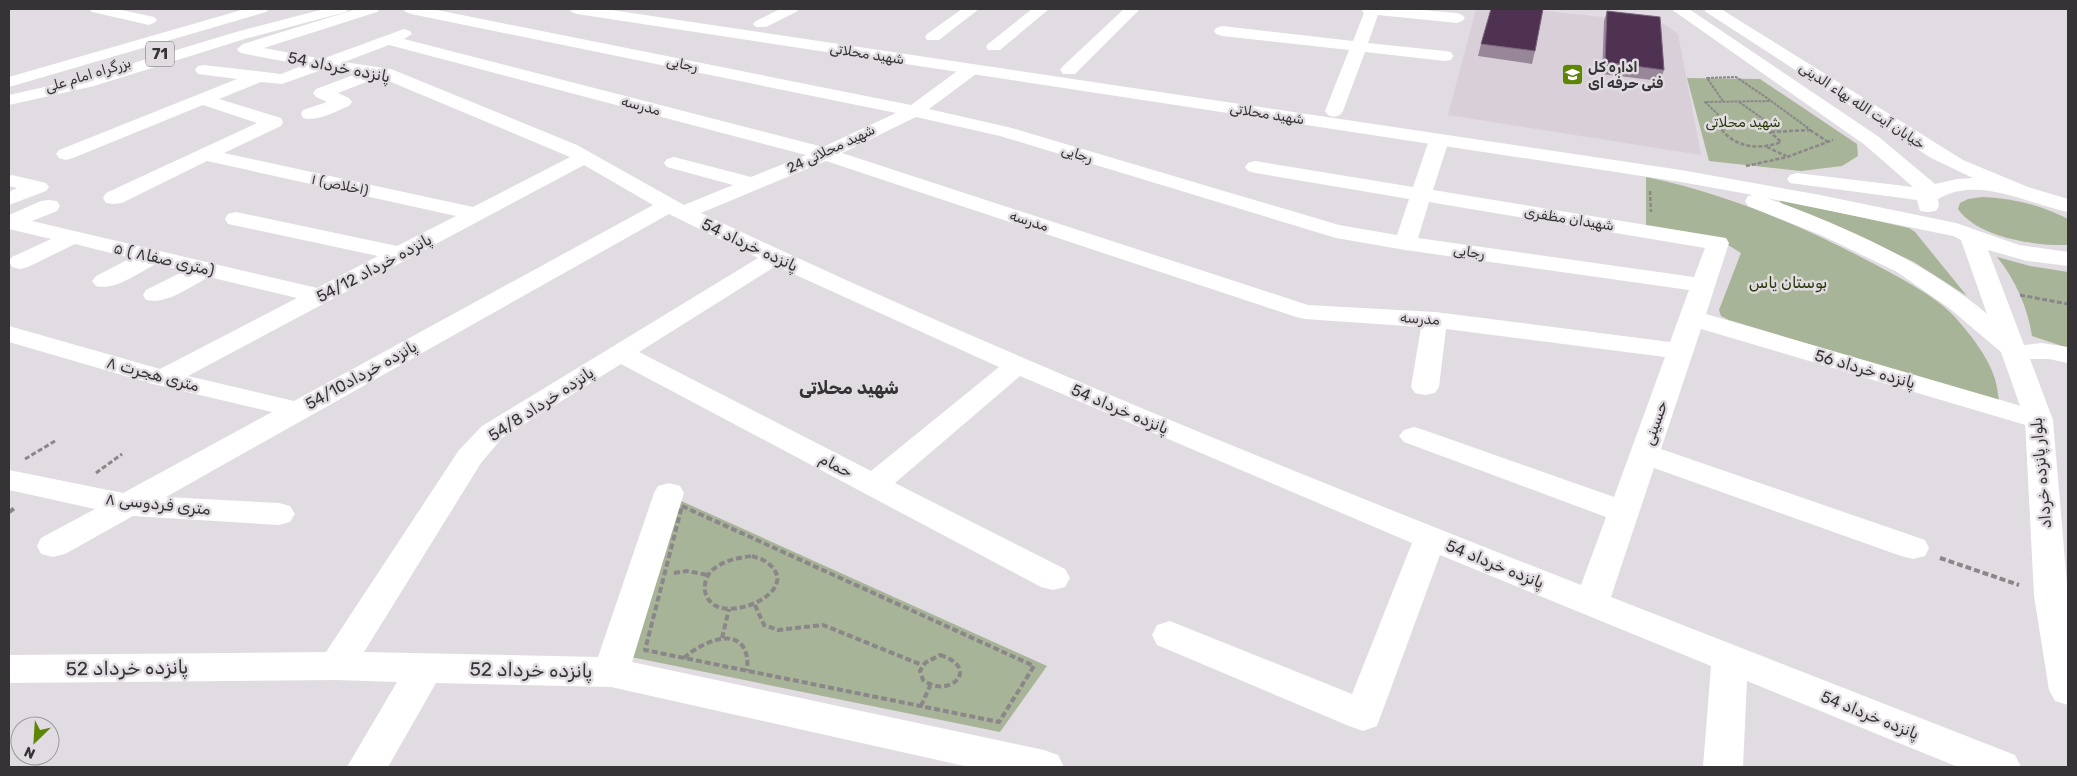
<svg xmlns="http://www.w3.org/2000/svg" width="2077" height="776" viewBox="0 0 2077 776" font-family="Rubik,Cairo,sans-serif">
  <rect width="100%" height="100%" fill="#e1dce1"/>
  <!-- built -->
  <polygon fill="#d9cfd9" points="1476,9 1530,9 1664,24 1678,34 1701,155 1448,115"/>
  <!-- green -->
  <g fill="#a7b497">
    <polygon points="1687,78 1760,79 1857,144 1858,156 1842,166 1801,171 1709,161"/>
    <path d="M1646,177C1728,194 1805,227 1878,266C1902,279 1935,296 1954,316C1970,334 1988,356 1995,379C1997,386 1998,394 1999,401L1729,320L1721,316L1719,310L1741,253L1715,237L1646,226Z"/>
    <path d="M1982,197C2012,198 2041,205 2068,219V245C2036,246 1978,238 1958,209L1960,203L1968,199Z"/>
    <polygon points="1779,199 1909,228 1915,232 1967,296 1914,262 1829,222 1781,203"/>
    <path d="M1997,257L2030,266L2068,272V348L2032,336C2028,308 2015,279 1997,257Z"/>
    <polygon points="679,500 1047,666 1000,732 631,657"/>
  </g>
  <g fill="none" stroke-linecap="round" stroke-linejoin="round">
    <!-- path-far3 -->
    <g stroke="#8a868a" stroke-width="2" stroke-dasharray="3 1" stroke-linecap="butt">
      <polyline points="1723,101 1707,78 1736,77 1770,100"/>
      <polyline points="1739,102 1776,128"/>
      <polyline points="1730,126 1705,102 1771,101 1808,128"/>
      <path d="M1725,128C1736,123 1749,126 1761,128"/>
    </g>
    <!-- path-far2 -->
    <g stroke="#8a868a" stroke-width="2.5" stroke-dasharray="4 2" stroke-linecap="butt">
      <path d="M1728,127L1722,130C1736,148 1761,150 1781,142L1770,132L1756,127"/>
      <polyline points="1774,127 1778,130"/>
      <polyline points="1810,130 1828,142"/>
      <polyline points="1771,132 1810,130 1806,127"/>
      <polyline points="1767,147 1786,156"/>
      <polyline points="1746,166 1787,157 1833,140"/>
      <polyline points="1650,191 1651,212"/>
    </g>
    <!-- path-far1 -->
    <g stroke="#8a868a" stroke-width="3" stroke-dasharray="5 2.5" stroke-linecap="butt">
      <polyline points="2020,295 2068,304"/>
      <polyline points="25,459 55,441"/>
      <polyline points="96,473 122,454"/>
    </g>
    <!-- path -->
    <g stroke="#8a868a" stroke-width="4" stroke-dasharray="6 3" stroke-linecap="butt">
      <polygon points="682,506 1034,666 999,722 645,650"/>
      <polyline points="9,512 16,507"/>
      <path d="M752,556C758,558 765,560 769,564C799,589 740,618 716,606C710,603 706,597 705,591C702,565 733,558 752,556Z"/>
      <polyline points="1940,558 2019,585"/>
      <polyline points="674,573 687,571 708,575"/>
      <polyline points="755,605 764,625 778,630 823,625 922,665"/>
      <polyline points="722,638 729,609"/>
      <path d="M940,655C982,668 949,700 923,680L920,671L925,663Z"/>
      <path d="M684,658C707,637 752,623 747,671"/>
      <polyline points="921,706 930,686"/>
    </g>
    <!-- minor -->
    <g fill="#fff" fill-rule="evenodd">
      <polygon points="89,9 117,9 154,17 157,20 154,23 149,25 92,12"/>
      <path d="M357,9H380L377,12L264,48L322,59L404,29L410,31L412,34L404,39L823,147L896,113L411,14L406,12L403,9H432L911,105L964,66H976L979,70L976,74L929,109L1012,128L1339,225L1397,235L1409,199L1255,173L1248,171L1245,167L1248,163L1255,161L1413,187L1429,140L1432,136L1439,134L1446,136L1449,140L1433,190L1726,238L1729,243L1706,314L2049,414L2053,420L2049,426L2039,429L2029,426L1701,329L1661,449L1925,540L1929,548L1925,556L1913,559L1901,556L1654,468L1611,597L2015,755L2021,767H1958L1747,681L1743,767H1703L1711,666L1440,555L1377,726L1363,731L1349,726L1157,645L1152,635L1157,625L1170,621L1352,694L1412,543L1020,376L895,483L1065,569L1070,578L1065,587L1053,590L1041,587L621,364L502,438L481,463L364,652L598,657L654,493L658,486L669,483L680,486L684,493L632,662L1044,750L1058,755L1064,767H969L611,687L436,683L388,767H347L397,682L336,680L9,683V655L326,652L459,450L482,426L758,258L669,214L166,497L279,503L290,506L295,514L290,522L279,525L133,516L65,554L53,557L41,554L37,546L41,538L95,509L9,490V470L123,493L272,412L153,384L9,342V326L160,369L297,298L209,277C191,286 167,305 146,300L143,295L146,290L184,271L156,264C138,273 115,291 96,286L92,281L96,276L131,258L75,244L28,267L20,269L12,267L9,261L12,257L51,239L9,229V215L41,201L49,200L57,201L60,206L57,211L32,221L317,288L378,256L228,224L225,219L228,214L236,212L397,246L456,216L207,161L122,203L114,204L106,203L103,198L106,193L257,123L203,105L73,158L66,160L59,158L56,154L59,150L237,79L198,74L195,70L198,66L204,65L281,74L304,65L245,54L239,52L237,49L243,44ZM389,45L806,155L751,177L674,157L667,159L664,163L667,167L733,185L684,205L577,145L391,69L344,62ZM324,69L356,74L316,89L313,93L316,97L327,102L303,110L301,114L303,118C318,122 336,111 349,106L352,102L349,98L338,93L379,77L570,157L473,207L224,153L281,126L283,122L281,118L219,99L261,82L282,84ZM916,117L1000,136L1336,238L1405,250L1689,290L1670,342L1435,312L1308,305L842,153ZM826,161L1296,317L1305,319L1421,327L1411,387L1415,393L1425,395L1435,393L1439,387L1446,329L1665,357L1614,497L1424,430L1414,427L1404,430L1399,436L1404,442L1606,517L1581,585C1285,469 989,349 701,213ZM584,165L653,205L294,401L188,376ZM1429,202L1705,248L1694,277L1418,238ZM776,266L999,367L871,471L639,352Z"/>
      <polygon points="780,9 799,9 796,12 766,27 756,27 753,24 756,21"/>
      <polygon points="962,9 979,9 939,40 927,40 925,37 927,34"/>
      <polygon points="1032,9 1049,9 1000,50 988,50 986,47 988,44"/>
      <polygon points="1124,9 1140,9 1075,74 1063,74 1060,70 1063,66"/>
      <polygon points="1361,9 1410,9 1457,13 1462,15 1465,18 1462,21 1457,23 1378,15 1368,43 1445,51 1451,52 1453,56 1451,60 1445,61 1365,52 1343,111 1340,115 1334,117 1328,115 1325,111 1349,50 1222,36 1216,34 1214,31 1216,28 1222,26 1353,41 1364,13"/>
      <polygon points="12,175 46,183 49,187 46,191 9,205 9,192 17,188 9,186 9,176"/>
    </g>
    <!-- major -->
    <g fill="#fff" fill-rule="evenodd">
      <path d="M569,9H605L1681,170L1820,195L1956,223L2019,245L2068,252V266L2027,261L1988,250L2024,345L2042,343L2068,347V363L2049,359H2030L2053,420L2068,596V705L2055,701L2049,690L2034,596L2025,420L2001,352L1949,308L1897,272L1823,236L1748,206L1745,201L1748,196L1753,195L1681,182L577,14L572,12ZM1767,198L1953,236L1961,240L1987,314C1923,260 1845,227 1767,198Z"/>
      <path d="M1671,9H1689L1879,137L1935,184L1957,179L1973,178L1931,158L1706,12L1704,9H1721L1963,160L2028,187L2068,199V212C2028,204 1978,175 1938,199L1939,206L1936,211L1928,212L1920,211L1917,200L1790,183L1787,179L1790,175L1797,173L1913,187L1865,145Z"/>
    </g>
    <!-- highway -->
    <g fill="#fff" fill-rule="evenodd">
      <polygon points="245,9 269,9 266,12 9,87 9,77"/>
      <polygon points="324,9 349,9 346,12 248,38 94,86 9,105 9,95 84,78 236,32"/>
    </g>
  </g>
  <!-- wall -->
  <g fill="#988799">
    <polygon points="1607,11 1664,70 1660,81 1602,74 1604,21"/>
    <polygon points="1481,44 1535,51 1532,64 1478,56"/>
  </g>
  <!-- building -->
  <g fill="#4f3251" stroke="#7b657c">
    <polygon points="1491,9 1543,9 1535,51 1481,44"/>
    <polygon points="1607,11 1660,17 1664,70 1605,62"/>
  </g>
  <!-- icons -->
  <defs>
    <symbol id="school-square" viewBox="-11 -11 22 22"><rect x="-9" y="-9" width="18" height="18" rx="4" fill="#5f8506" stroke="#e1dce1"/><path d="M0-5L7-2L0 1L-7-2ZM-4 1L0 2.5L4 1V4Q0 6-4 4Z" fill="#fff"/></symbol>
  </defs>
  <g fill-rule="evenodd">
    <use href="#school-square" x="1560" y="62" width="25" height="25"/>
  </g>
  <g text-anchor="middle" dominant-baseline="central" stroke-width="5" stroke-linejoin="round" paint-order="stroke">
    <!-- far-street labels -->
    <g font-size="14" fill="#353335" stroke="#e1dce1">
      <text transform="translate(867 54) rotate(9)">شهید محلاتی</text>
      <text transform="translate(682 64) rotate(11)">رجایی</text>
      <text transform="translate(88 75) rotate(-17)">بزرگراه امام علی</text>
      <text transform="translate(641 106) rotate(15)">مدرسه</text>
      <text transform="translate(1862 106) rotate(33)">خیابان آیت الله بهاء الدینی</text>
      <text transform="translate(1267 114) rotate(9)">شهید محلاتی</text>
      <text transform="translate(831 149) rotate(-25)">شهید محلاتی 24</text>
      <text transform="translate(1077 154) rotate(17)">رجایی</text>
      <text transform="translate(340 185) rotate(12)">۱ (اخلاص)</text>
      <text transform="translate(1569 219) rotate(9)">شهیدان مظفری</text>
      <text transform="translate(1029 221) rotate(18)">مدرسه</text>
      <text transform="translate(1469 252) rotate(8)">رجایی</text>
      <text transform="translate(1420 319) rotate(4)">مدرسه</text>
    </g>
    <!-- far-poi labels -->
    <g font-size="14" font-weight="bold" fill="#353335" stroke="#e1dce1" text-anchor="start">
      <text x="1588" y="67">اداره کل<tspan x="1588" dy="16">فنی حرفه ای</tspan></text>
    </g>
    <!-- far-park labels -->
    <g font-size="14" fill="#283906" stroke="#e1dce1">
      <text x="1743" y="122">شهید محلاتی</text>
    </g>
    <!-- shield labels -->
    <rect fill="#e1dce1" stroke="#696669" stroke-width="1" x="146" y="41.5" width="28" height="25" rx="4"/>
    <g font-size="15" font-weight="bold" fill="#353335">
      <text x="160" y="54">71</text>
    </g>
    <!-- street labels -->
    <g font-size="16" fill="#353335" stroke="#e1dce1">
      <text transform="translate(339 67) rotate(11)">پانزده خرداد 54</text>
      <text transform="translate(750 245) rotate(25)">پانزده خرداد 54</text>
      <text transform="translate(164 259) rotate(13)">۵ ( ۸متری صفا)</text>
      <text transform="translate(374 268) rotate(-28)">پانزده خرداد 54/12</text>
      <text transform="translate(1865 369) rotate(16)">پانزده خرداد 56</text>
      <text transform="translate(153 374) rotate(15)">۸ متری هجرت</text>
      <text transform="translate(361 375) rotate(-29)">پانزده خرداد54/10</text>
      <text transform="translate(541 404) rotate(-33)">پانزده خرداد 54/8</text>
      <text transform="translate(1120 409) rotate(23)">پانزده خرداد 54</text>
      <text transform="translate(1655 423) rotate(-71)">حسینی</text>
      <text transform="translate(836 465) rotate(27)">حمام</text>
      <text transform="translate(2041 473) rotate(-95)">بلوار پانزده خرداد</text>
      <text transform="translate(158 504) rotate(6)">۸ متری فردوسی</text>
      <text transform="translate(1495 564) rotate(22)">پانزده خرداد 54</text>
      <text transform="translate(1870 715) rotate(22)">پانزده خرداد 54</text>
    </g>
    <!-- park labels -->
    <g font-size="16" fill="#283906" stroke="#e1dce1">
      <text x="1788" y="282">بوستان یاس</text>
    </g>
    <!-- neighbourhood labels -->
    <g font-size="18" font-weight="bold" fill="#353335" stroke="#e1dce1">
      <text x="849" y="388">شهید محلاتی</text>
    </g>
    <!-- near-street labels -->
    <g font-size="19" fill="#353335" stroke="#e1dce1">
      <text transform="translate(127 668) rotate(-1)">پانزده خرداد 52</text>
      <text transform="translate(531 670) rotate(1)">پانزده خرداد 52</text>
    </g>
  </g>
  <!-- border -->
  <rect width="2077" height="776" fill="none" stroke="#353335" stroke-width="20"/>
  <!-- north arrow -->
  <g transform="translate(35 741) rotate(205)"><circle r="24" fill="#e1dce1" stroke="#9c989c"/>
  <path d="M0-4L9 19L0 12L-9 19Z" fill="#5f8506"/>
  <text y="-8" font-size="14" font-weight="bold" text-anchor="middle" fill="#353335">N</text>
  </g>
</svg>
